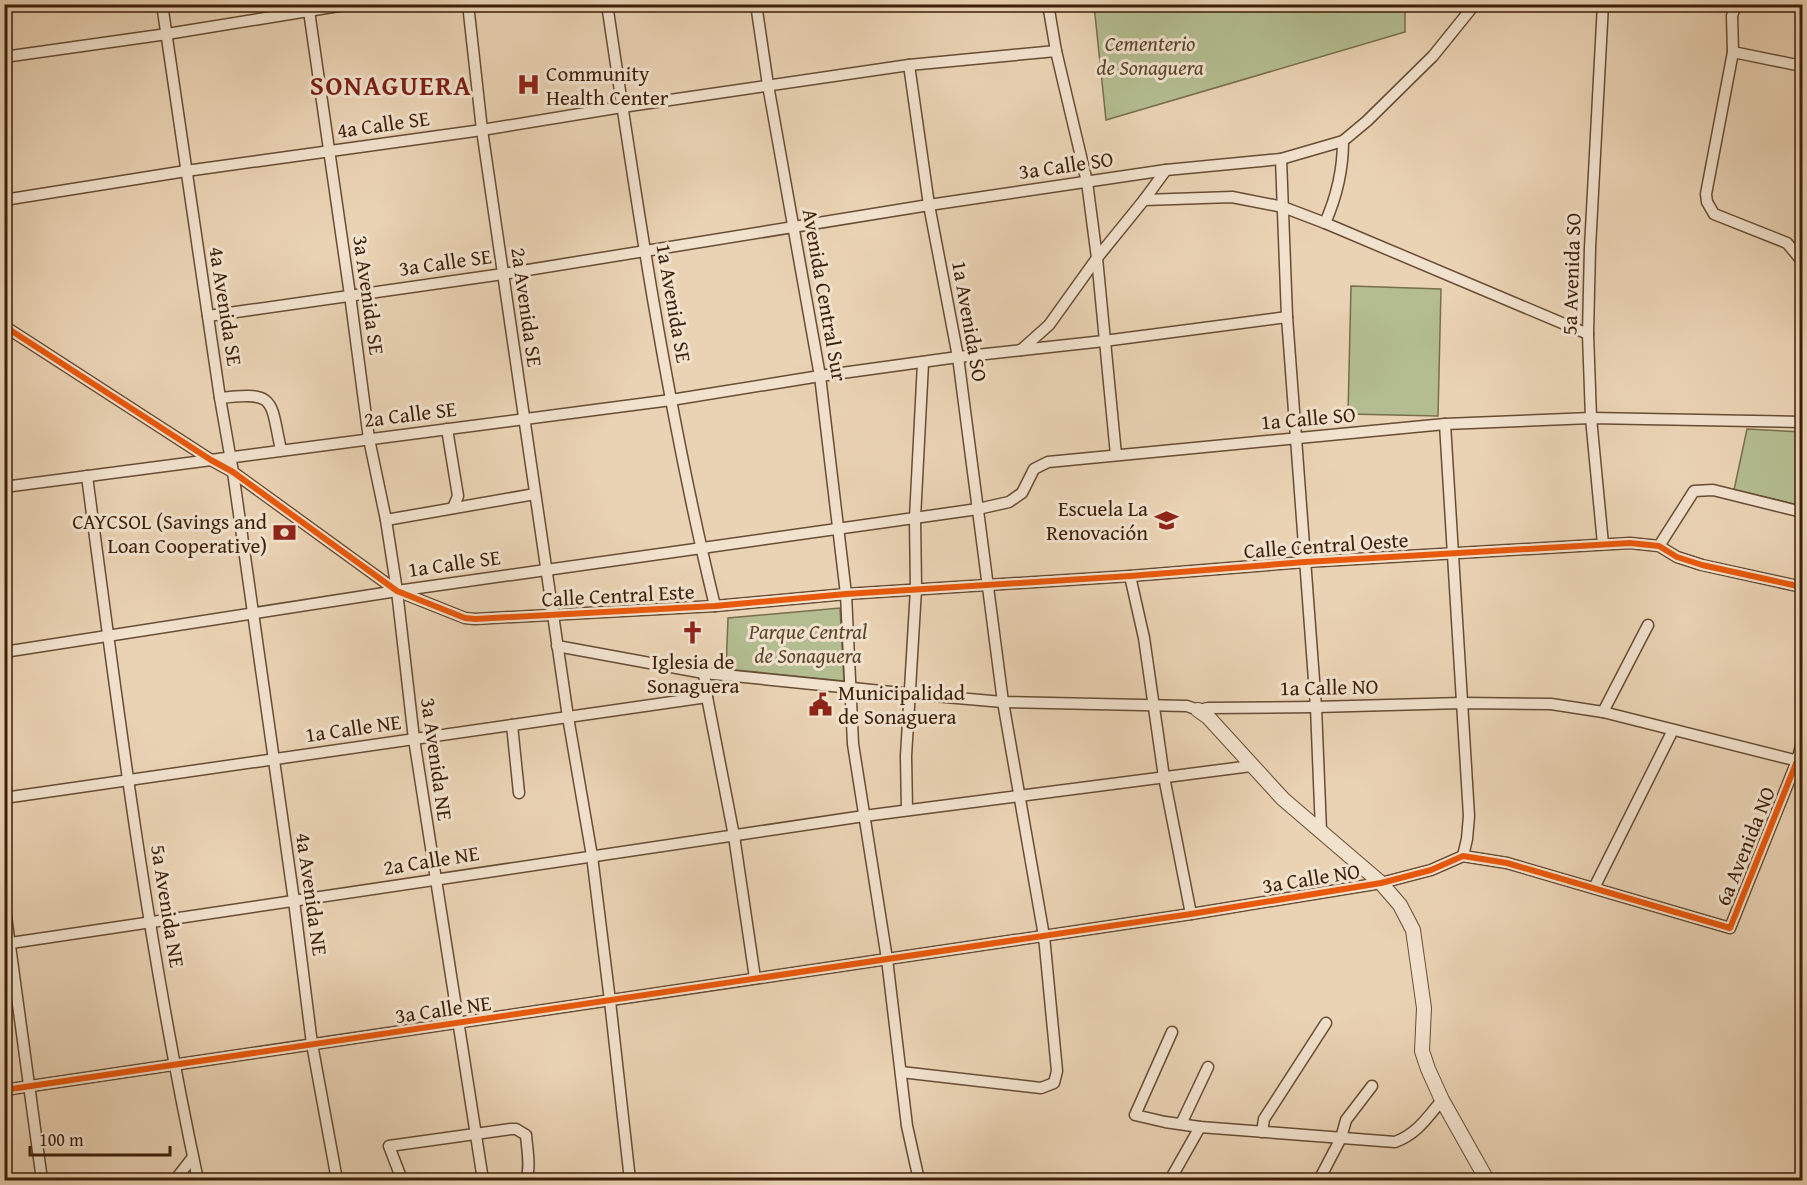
<svg xmlns="http://www.w3.org/2000/svg" width="1807" height="1185" viewBox="0 0 1807 1185" font-family="'Gentium Book Plus',serif">
  <rect width="100%" height="100%" fill="#ead3b4"/>
  <filter id="stains"><feTurbulence type="fractalNoise" baseFrequency=".00333" numOctaves="4"/><feColorMatrix values="0 0 0 0 .2 0 0 0 0 .09 0 0 0 0 .02 0 0 0 .5 -.17"/></filter>
  <radialGradient id="worn" r=".72"><stop offset=".6" stop-color="#630" stop-opacity="0"/><stop offset="1" stop-color="#630" stop-opacity=".3"/></radialGradient>
  <!-- green -->
  <g fill="#b3bd90" stroke="#786e4c" stroke-width="1.5">
    <polygon points="1094,5 1405,5 1405,32 1106,120"/>
    <polygon points="1351,286 1441,289 1438,416 1348,414"/>
    <polygon points="1747,429 1802,432 1802,506 1734,490"/>
    <polygon points="840,608 844,681 726,669 728,618"/>
  </g>
  <g fill="none" stroke-linecap="round" stroke-linejoin="round">
    <defs>
      <g id="minor">
        <polyline points="162,4 220,398 233,472 294,901 312,1044 337,1180"/>
        <polyline points="308,4 350,295 369,439 386,520 397,591 414,739 483,1180"/>
        <polyline points="468,4 482,130 568,717 592,856 610,1001 630,1180"/>
        <path d="M607,4C637,206 667,408 715,606"/>
        <polyline points="756,4 768,85 820,376 846,594 853,744 887,959 907,1126 919,1180"/>
        <polyline points="1048,4 1056,51 1087,182 1097,258 1116,455"/>
        <polyline points="1603,4 1590,248 1588,334 1591,418 1603,544"/>
        <polyline points="1736,4 1732,16 1733,52 1706,194 1707,202 1714,214 1787,243 1802,261"/>
        <polyline points="1733,52 1802,66"/>
        <polyline points="4,57 167,34 351,4"/>
        <polyline points="1281,159 1287,317 1316,707 1321,831"/>
        <polyline points="4,200 186,171 482,130 622,107 909,65 1056,51"/>
        <polyline points="1144,200 1232,197 1283,207 1325,223 1588,334"/>
        <path d="M1325,223C1337,196 1343,171 1343,141"/>
        <polyline points="208,316 503,274 929,205 1166,170 1281,159 1343,141 1367,121 1433,56 1475,4"/>
        <polyline points="4,326 211,460 233,472 397,591 465,618 475,619 715,606 846,594 1130,576 1305,562 1630,543 1659,546 1677,557 1702,565 1802,587"/>
        <polyline points="1021,350 1049,325 1097,258 1144,200 1166,170"/>
        <path d="M220,398C277,391 270,400 281,450"/>
        <polyline points="1445,424 1469,816 1467,839 1463,856"/>
        <polyline points="447,429 458,496 453,508"/>
        <path d="M87,476C118,712 148,948 198,1180"/>
        <polyline points="4,487 671,400 820,376 958,357 1104,341 1287,317"/>
        <polyline points="386,520 535,494"/>
        <polyline points="1659,546 1694,491 1713,490 1802,512"/>
        <polyline points="1130,576 1144,638 1164,777 1191,914"/>
        <polyline points="557,646 704,673 911,694 1003,702 1187,706 1198,710 1208,708 1316,707 1461,703 1551,704 1603,712 1802,762"/>
        <polyline points="4,652 397,591 978,509 1009,502 1022,493 1034,469 1048,462 1445,424 1591,418 1802,422"/>
        <polyline points="704,673 707,697 734,836 755,978"/>
        <polyline points="1603,712 1648,625"/>
        <polyline points="512,725 519,793"/>
        <polyline points="4,798 707,697"/>
        <polyline points="907,810 906,756 916,589 915,518 923,363"/>
        <polyline points="1594,888 1673,730"/>
        <polyline points="4,902 42,1180"/>
        <polyline points="4,944 864,816 1251,766"/>
        <path d="M1172,1032L1135,1115L1165,1122L1200,1127L1395,1142C1417,1134 1427,1118 1442,1100"/>
        <polyline points="901,1072 1041,1088 1054,1083 1057,1071 1044,936 1003,702 958,357 929,205 909,65"/>
        <polyline points="4,1090 1191,914 1381,883 1431,870 1463,856 1507,863 1730,928 1797,761 1802,742"/>
        <polyline points="1181,1124 1208,1067"/>
        <polyline points="1262,1132 1264,1119 1326,1023"/>
        <polyline points="175,1180 193,1157"/>
        <path d="M402,1180L389,1146L511,1129H516L526,1135C527,1149 531,1167 526,1180"/>
        <polyline points="1170,1180 1200,1127"/>
        <polyline points="1319,1180 1341,1138 1346,1120 1372,1086"/>
      </g>
      <polyline id="tertiary" points="1198,710 1208,717 1283,799 1381,883 1400,905 1413,930 1424,1008 1422,1051 1428,1069 1442,1100 1487,1180"/>
    </defs>
    <!-- minor casing -->
    <use href="#minor" stroke="#684c33" stroke-width="13"/>
    <!-- tertiary casing -->
    <use href="#tertiary" stroke="#684c33" stroke-width="16"/>
    <!-- minor -->
    <use href="#minor" stroke="#f1e2ce" stroke-width="10"/>
    <!-- tertiary -->
    <use href="#tertiary" stroke="#f1e2ce" stroke-width="14"/>
    <defs>
      <g id="cycleway">
        <polyline points="4,326 211,460 233,472 397,591 465,618 475,619 715,606 846,594 1130,576 1305,562 1630,543 1659,546 1677,557 1702,565 1802,587"/>
        <polyline points="4,1090 1191,914 1381,883 1431,870 1463,856 1507,863 1730,928 1797,761 1802,742"/>
      </g>
    </defs>
    <!-- cycleway casing -->
    <use href="#cycleway" stroke="#f1e2ce" stroke-width="10"/>
    <!-- cycleway -->
    <use href="#cycleway" stroke="#e8590c" stroke-width="6"/>
  </g>
  <!-- icons -->
  <defs>
    <symbol id="hospital-bare" viewBox="-9 -9 18 18"><path d="M-5-5h3v3.5h4V-5h3V5h-3V1.5h-4V5h-3Z" fill="#8f2418" stroke="#f1e2ce" stroke-width="2.5" paint-order="stroke"/></symbol>
    <symbol id="school-bare" viewBox="-9 -9 18 18"><path d="M0-5L7-2L0 1L-7-2ZM-4 1L0 2.5L4 1V4Q0 6-4 4Z" fill="#8f2418" stroke="#f1e2ce" stroke-width="2.5" paint-order="stroke"/></symbol>
    <symbol id="bank-bare" viewBox="-9 -9 18 18"><path d="M-6-4H6V4H-6ZM0-2.3a2.3 2.3 0 1 0 0 4.6a2.3 2.3 0 1 0 0-4.6Z" fill="#8f2418" stroke="#f1e2ce" stroke-width="2.5" paint-order="stroke"/></symbol>
    <symbol id="church-bare" viewBox="-9 -9 18 18"><path d="M-1.2-6h2.4v3.5h3.3v2.4h-3.3V6h-2.4V-.1h-3.3v-2.4h3.3Z" fill="#8f2418" stroke="#f1e2ce" stroke-width="2.5" paint-order="stroke"/></symbol>
    <symbol id="civic-bare" viewBox="-9 -9 18 18"><path d="M-.6-6.5H3V-4.5H.6V-3L4-1V1h2V6H-6V1h2V-1L-.6-3ZM-1.2 2.5V6h2.4V2.5Z" fill="#8f2418" stroke="#f1e2ce" stroke-width="2.5" paint-order="stroke"/></symbol>
  </defs>
  <g fill-rule="evenodd">
    <use href="#hospital-bare" x="512" y="68" width="33" height="33"/>
    <use href="#school-bare" x="1150" y="504" width="33" height="33"/>
    <use href="#bank-bare" x="268" y="516" width="33" height="33"/>
    <use href="#church-bare" x="676" y="616" width="33" height="33"/>
    <use href="#civic-bare" x="804" y="688" width="33" height="33"/>
  </g>
  <g text-anchor="middle" dominant-baseline="central" stroke-width="6" stroke-linejoin="round" paint-order="stroke">
    <!-- park labels -->
    <g font-size="21" font-style="italic" fill="#5a462a" stroke="#f1e2ce">
      <text x="1150" y="43">Cementerio<tspan x="1150" dy="24">de Sonaguera</tspan></text>
      <text x="808" y="631">Parque Central<tspan x="808" dy="24">de Sonaguera</tspan></text>
    </g>
    <!-- poi labels -->
    <g font-size="21" fill="#3c1f08" stroke="#f1e2ce" text-anchor="start">
      <text x="546" y="73">Community<tspan x="546" dy="24">Health Center</tspan></text>
      <text x="1148" y="508" text-anchor="end">Escuela La<tspan x="1148" dy="24">Renovación</tspan></text>
      <text x="267" y="521" text-anchor="end">CAYCSOL (Savings and<tspan x="267" dy="24">Loan Cooperative)</tspan></text>
      <text x="693" y="661" text-anchor="middle">Iglesia de<tspan x="693" dy="24">Sonaguera</tspan></text>
      <text x="838" y="692">Municipalidad<tspan x="838" dy="24">de Sonaguera</tspan></text>
    </g>
    <!-- street labels -->
    <g font-size="21" fill="#3c1f08" stroke="#f1e2ce">
      <text transform="translate(383 124) rotate(-8)">4a Calle SE</text>
      <text transform="translate(1066 165) rotate(-8)">3a Calle SO</text>
      <text transform="translate(445 262) rotate(-8)">3a Calle SE</text>
      <text transform="translate(1571 274) rotate(-88)">5a Avenida SO</text>
      <text transform="translate(369 295) rotate(82)">3a Avenida SE</text>
      <text transform="translate(825 295) rotate(80)">Avenida Central Sur</text>
      <text transform="translate(674 303) rotate(80)">1a Avenida SE</text>
      <text transform="translate(226 306) rotate(81)">4a Avenida SE</text>
      <text transform="translate(527 307) rotate(82)">2a Avenida SE</text>
      <text transform="translate(970 321) rotate(80)">1a Avenida SO</text>
      <text transform="translate(410 414) rotate(-7)">2a Calle SE</text>
      <text transform="translate(1308 418) rotate(-5)">1a Calle SO</text>
      <text transform="translate(1326 545) rotate(-4)">Calle Central Oeste</text>
      <text transform="translate(454 563) rotate(-8)">1a Calle SE</text>
      <text transform="translate(618 595) rotate(-3)">Calle Central Este</text>
      <text transform="translate(1329 687) rotate(-1)">1a Calle NO</text>
      <text transform="translate(353 728) rotate(-8)">1a Calle NE</text>
      <text transform="translate(437 759) rotate(82)">3a Avenida NE</text>
      <text transform="translate(1745 846) rotate(-68)">6a Avenida NO</text>
      <text transform="translate(431 860) rotate(-9)">2a Calle NE</text>
      <text transform="translate(1311 878) rotate(-9)">3a Calle NO</text>
      <text transform="translate(312 894) rotate(82)">4a Avenida NE</text>
      <text transform="translate(168 906) rotate(81)">5a Avenida NE</text>
      <text transform="translate(443 1009) rotate(-8)">3a Calle NE</text>
    </g>
    <!-- district labels -->
    <g font-size="27" font-weight="bold" letter-spacing="1.5" fill="#7a1f14" stroke="#f1e2ce">
      <text x="391" y="85">SONAGUERA</text>
    </g>
  </g>
  <!-- margin -->
  <rect width="1807" height="1185" fill="none" stroke="#ead3b4" stroke-width="24"/>
  <rect x="6" y="6" width="1795" height="1173" fill="none" stroke="#3c1f08" stroke-width="3"/>
  <rect x="12" y="12" width="1783" height="1161" fill="none" stroke="#3c1f08" stroke-width="1.5"/>
  <!-- scale -->
  <path d="M30 1146v9h140v-9" fill="none" stroke="#3c1f08" stroke-width="3"/>
  <text x="39" y="1146" font-size="18" fill="#3c1f08" stroke="#f1e2ce" stroke-width="4.5" paint-order="stroke">100 m</text>
  <rect width="100%" height="100%" filter="url(#stains)"/>
  <rect width="100%" height="100%" fill="url(#worn)"/>
</svg>
